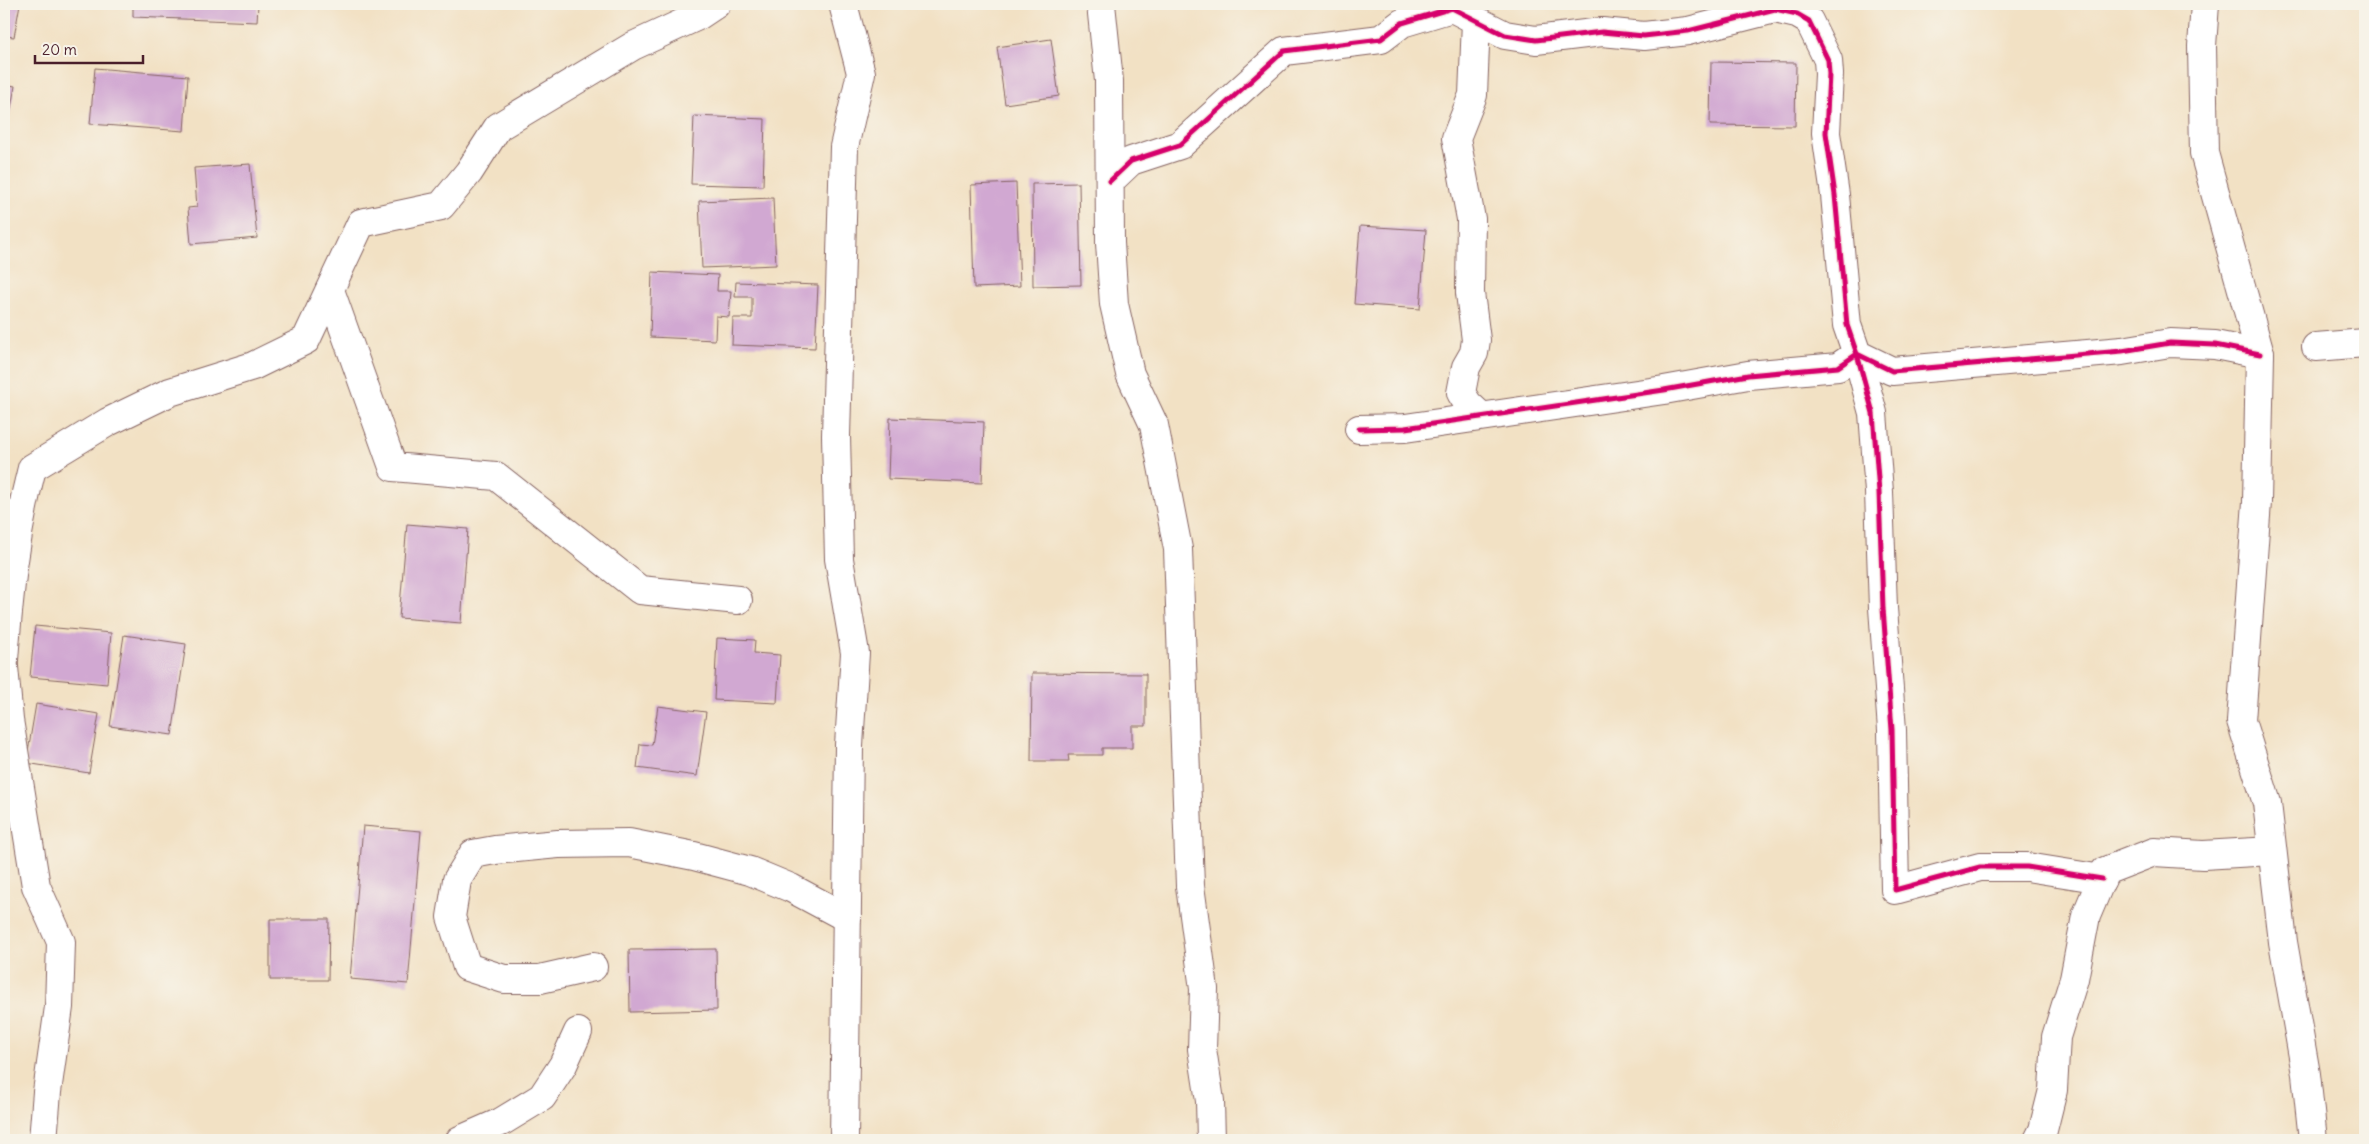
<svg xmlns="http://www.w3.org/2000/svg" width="2369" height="1144" viewBox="0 0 2369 1144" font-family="Delius,sans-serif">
  <rect width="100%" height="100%" fill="#f7f3e8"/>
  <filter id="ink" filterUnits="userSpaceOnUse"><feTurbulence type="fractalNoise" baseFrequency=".02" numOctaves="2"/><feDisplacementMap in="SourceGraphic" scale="10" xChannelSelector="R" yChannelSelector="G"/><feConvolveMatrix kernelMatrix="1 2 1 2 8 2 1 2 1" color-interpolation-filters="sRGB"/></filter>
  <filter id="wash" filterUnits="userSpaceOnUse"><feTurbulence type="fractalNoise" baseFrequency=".0096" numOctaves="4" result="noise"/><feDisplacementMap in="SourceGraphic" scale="20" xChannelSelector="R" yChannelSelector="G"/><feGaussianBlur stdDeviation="1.12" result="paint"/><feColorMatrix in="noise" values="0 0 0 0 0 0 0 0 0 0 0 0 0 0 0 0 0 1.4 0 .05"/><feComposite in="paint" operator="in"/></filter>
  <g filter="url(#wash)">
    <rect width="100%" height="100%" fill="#f2e1c4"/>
    <g id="blocks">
      <!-- building -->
      <g fill="#d1a8d2">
        <polygon points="4,4 20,4 14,37 4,36"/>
        <polygon points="133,4 258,4 257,22 133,17"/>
        <rect x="1477" y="4" width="74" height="2"/>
        <polygon points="1051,39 1059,96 1005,104 997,47"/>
        <polygon points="1711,62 1796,63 1795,126 1710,125"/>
        <polygon points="95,68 188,76 184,131 90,124"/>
        <polygon points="4,84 15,86 5,140 4,140"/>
        <polygon points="694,116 765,119 763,186 691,184"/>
        <polygon points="250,164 257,238 191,244 188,208 197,207 194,168"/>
        <polygon points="1016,183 1020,286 974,288 971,185"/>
        <polygon points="1079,183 1081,285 1033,286 1032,184"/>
        <polygon points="773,198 776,265 702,268 699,201"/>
        <polygon points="1360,226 1426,230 1420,309 1354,304"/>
        <polygon points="4,248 7,248 5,262 4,262"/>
        <polygon points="652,272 718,275 717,291 731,291 729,317 716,316 715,340 650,337"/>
        <polygon points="736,282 818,285 815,348 732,345 733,318 752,318 752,297 735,297"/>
        <polygon points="890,418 984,422 982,483 888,479"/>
        <polygon points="407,524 468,529 461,623 399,618"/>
        <polygon points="35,626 111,633 107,684 30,677"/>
        <polygon points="124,635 186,644 172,735 110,726"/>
        <polygon points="717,638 755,640 754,653 780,655 777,703 714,700"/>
        <polygon points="1032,673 1146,674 1146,726 1132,726 1132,748 1102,748 1102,755 1068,755 1069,761 1031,761"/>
        <polygon points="36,704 99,714 89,773 26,763"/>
        <polygon points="658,706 706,712 697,776 637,768 640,744 652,745"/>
        <polygon points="363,826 421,831 408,984 350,979"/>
        <polygon points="270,919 329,919 328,980 270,980"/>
        <polygon points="716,949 717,1010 630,1012 629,950"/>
      </g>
    </g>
  </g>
  <g filter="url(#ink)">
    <use href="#blocks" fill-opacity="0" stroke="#856361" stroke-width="1"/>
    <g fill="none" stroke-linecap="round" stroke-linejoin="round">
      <defs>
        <g id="minor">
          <polyline points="843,4 861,73 844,147 836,436 839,559 855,653 849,745 844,1140"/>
          <polyline points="1101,4 1109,81 1110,243 1114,304 1130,374 1154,425 1178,549 1190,886 1204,989 1202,1049 1210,1101 1211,1140"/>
          <polyline points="2205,4 2202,46 2204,153 2260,354 2257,502 2241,721 2267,803 2283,942 2306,1074 2313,1140"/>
          <polyline points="1476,21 1473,95 1456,138 1471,219 1470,293 1476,340 1474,353 1466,367 1461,393 1468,404 1481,416"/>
          <polyline points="1110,181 1131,161 1180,145 1284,51 1381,39 1402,23 1452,8 1505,35 1536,40 1602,32 1644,36 1688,31 1775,9 1797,14 1809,21 1828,60 1829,74 1826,133 1835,195 1847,325 1857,354 1892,371 2122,351 2170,343 2215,345 2260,354"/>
          <polyline points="330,290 393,467 496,476 640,590 738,600"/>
          <polyline points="2316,347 2365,343"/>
          <polyline points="1359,429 1405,428 1664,390 1748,375 1838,367 1857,354 1873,413 1879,492 1883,608 1892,730 1895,890 1980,867 2027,867 2102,879"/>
          <path d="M4,660C9,593 15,534 32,468L108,422L170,392L253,366L306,340L361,223L441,206L469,172L498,127L633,46L698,16L716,4"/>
          <polyline points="4,667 9,720 36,886 61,942 59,1007 47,1092 43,1140"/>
          <polyline points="593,967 540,979 504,979 467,967 451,917 457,880 473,854 495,850 558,844 629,843 694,856 750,871 791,888 847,918"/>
          <polyline points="460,1140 501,1122 542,1097 563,1065 578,1032"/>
          <polyline points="2038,1140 2043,1130 2053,1090 2056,1037 2074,979 2086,916 2105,871 2154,852 2203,855 2272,851"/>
        </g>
      </defs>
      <!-- minor casing -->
      <use href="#minor" stroke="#856361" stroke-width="30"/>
      <!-- minor -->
      <use href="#minor" stroke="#fff" stroke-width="28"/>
      <defs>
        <g id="cycleway">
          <polyline points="1110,181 1131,161 1180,145 1284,51 1381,39 1402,23 1452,8 1505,35 1536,40 1602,32 1644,36 1688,31 1775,9 1797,14 1809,21 1828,60 1829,74 1826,133 1835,195 1847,325 1857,354 1892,371 2122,351 2170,343 2215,345 2260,354"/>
          <polyline points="1359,429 1405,428 1664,390 1748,375 1838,367 1857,354 1873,413 1879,492 1883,608 1892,730 1895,890 1980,867 2027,867 2102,879"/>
        </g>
      </defs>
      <!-- cycleway casing -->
      <use href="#cycleway" stroke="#f7f3e8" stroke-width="8"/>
      <!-- cycleway -->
      <use href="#cycleway" stroke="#d6006c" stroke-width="5"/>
    </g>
  </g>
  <!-- margin -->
  <rect width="2369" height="1144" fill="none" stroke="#f7f3e8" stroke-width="20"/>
  <!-- scale -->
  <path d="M35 55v8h108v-8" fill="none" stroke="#4a1f2b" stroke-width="2.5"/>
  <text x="42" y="55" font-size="15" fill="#4a1f2b" stroke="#f7f3e8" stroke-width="4" paint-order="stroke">20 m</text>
</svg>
